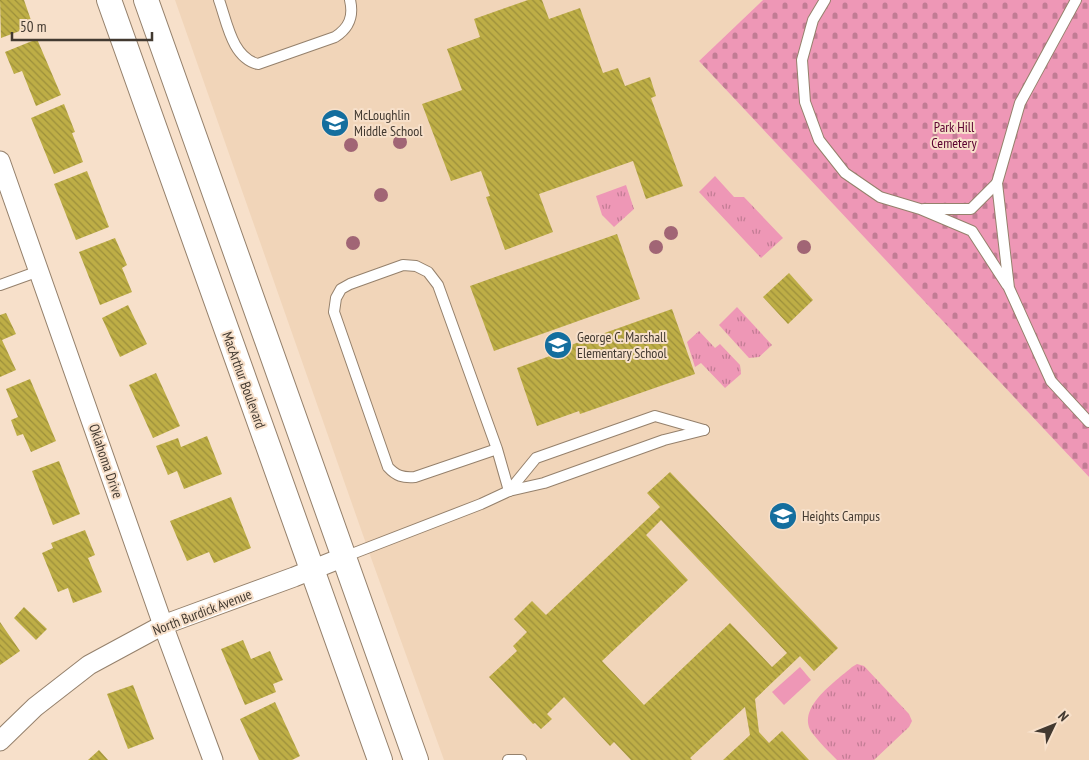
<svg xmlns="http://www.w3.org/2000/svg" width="1089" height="760" viewBox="0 0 1089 760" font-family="'PT Sans Narrow',sans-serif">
  <defs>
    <pattern id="grass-tufts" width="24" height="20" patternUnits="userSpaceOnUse" patternTransform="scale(1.25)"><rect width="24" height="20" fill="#ee97b6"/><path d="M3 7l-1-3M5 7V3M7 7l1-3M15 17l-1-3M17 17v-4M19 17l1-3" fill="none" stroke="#c27c94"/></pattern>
    <pattern id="cemetery-stones" width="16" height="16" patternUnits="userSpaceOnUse" patternTransform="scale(1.25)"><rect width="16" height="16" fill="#ee97b6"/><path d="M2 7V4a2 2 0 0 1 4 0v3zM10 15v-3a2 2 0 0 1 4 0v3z" fill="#c27c94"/></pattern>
    <pattern id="building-back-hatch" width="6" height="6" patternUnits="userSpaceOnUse" patternTransform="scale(1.25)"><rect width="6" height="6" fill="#beae46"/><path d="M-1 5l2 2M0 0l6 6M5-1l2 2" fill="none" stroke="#9c8f3b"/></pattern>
  </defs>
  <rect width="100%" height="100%" fill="#f7e0ca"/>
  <!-- built -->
  <polygon fill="#f1d5b9" points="175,0 763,0 699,61 1089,477 1089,760 444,760 370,555"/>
  <!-- grass -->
  <g fill="url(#grass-tufts)">
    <polygon points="715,176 734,197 744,197 783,238 761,258 699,192"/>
    <polygon points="626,185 634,209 614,227 602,215 596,196"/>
    <polygon points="737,307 772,345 759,357 749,358 719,325"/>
    <polygon points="699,331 715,348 720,344 740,365 741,374 725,388 701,363 695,367 687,342"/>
    <path d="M857,664L864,666L909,714L912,721L909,727L874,760H837C829,752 820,743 813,734C794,709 835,682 852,667Z"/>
  </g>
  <!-- cemetery -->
  <polygon fill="url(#cemetery-stones)" points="763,0 1089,0 1089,477 699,61"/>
  <!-- pitch -->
  <polygon fill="#ee97b6" points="800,667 811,680 784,705 772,692"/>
  <!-- building -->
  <g fill="url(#building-back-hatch)" fill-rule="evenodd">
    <polygon points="0,0 24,0 33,26 1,38"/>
    <polygon points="528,0 542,0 549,19 580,8 603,73 618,68 625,86 650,77 656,96 651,98 683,186 646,199 633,161 539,194 553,232 505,250 486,197 490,196 481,171 451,181 422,104 462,90 447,49 480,37 474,19"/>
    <polygon points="37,39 61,95 36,106 22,71 14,74 5,52"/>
    <polygon points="64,104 75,132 72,133 83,162 54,174 31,118"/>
    <polygon points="87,171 109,227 76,240 54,184"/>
    <polygon points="617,234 640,299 494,351 470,286"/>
    <polygon points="115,238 127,265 122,268 132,292 100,305 79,252"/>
    <polygon points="789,273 813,300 788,324 763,297"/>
    <polygon points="128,305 147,344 120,357 102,318"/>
    <polygon points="672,309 695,374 580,414 579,411 537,426 517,368 558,353 557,350"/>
    <polygon points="6,313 16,334 2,340 16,370 0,377 0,315"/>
    <polygon points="156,373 180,426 153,438 129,385"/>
    <polygon points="30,379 56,441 31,452 23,434 17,436 11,420 18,417 6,389"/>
    <polygon points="207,436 222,474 184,489 177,471 168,475 156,446 178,438 181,447"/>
    <polygon points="59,461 80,514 53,525 32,471"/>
    <path d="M670,472L838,648L814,671L800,656L755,699L759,732L769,743L782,731L809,760H723L750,735L745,707L690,758L692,760H631L614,742L610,746L564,697L547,714L552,719L541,729L535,723L533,724L489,677L517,651L513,646L527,632L514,619L532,601L546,615L660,507L647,493ZM661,520L787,653L772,667L730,623L644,705L602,661L688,580L646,535Z"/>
    <polygon points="231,497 251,548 214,563 209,552 187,561 170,521"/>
    <polygon points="85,530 95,555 88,558 102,592 73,603 68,588 58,592 42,553 53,548 51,543"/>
    <polygon points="24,607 47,629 36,640 14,618"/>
    <polygon points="0,622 20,651 0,665"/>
    <polygon points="243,640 251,659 270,651 283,680 273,684 276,692 245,705 221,649"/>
    <polygon points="133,685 154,739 128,749 107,694"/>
    <polygon points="275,702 300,756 292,760 259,760 240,719"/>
    <polygon points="99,750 108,760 88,760"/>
  </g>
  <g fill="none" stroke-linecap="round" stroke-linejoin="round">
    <defs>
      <g id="service">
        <path d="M219,0C227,22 232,58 258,64L335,37C349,28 354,17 350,0"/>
        <polyline points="825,0 813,20 802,60 805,102 819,140 845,173 880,197 920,209 972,231 1007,285"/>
        <polyline points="1076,0 1020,103 997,183 1009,288 1051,381 1089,422"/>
        <polyline points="924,209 971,209 997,183"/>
        <polyline points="0,285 39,271"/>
        <path d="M497,449L415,477C403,478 396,476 388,467L334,312L336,298L341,289L350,284L403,265L416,266L428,272L438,285L497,449L509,491"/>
        <polyline points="509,491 536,458 655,416 704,430"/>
        <polyline points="344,557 481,504 509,491 544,483 664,440 704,430"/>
        <polyline points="508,760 521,760"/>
      </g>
      <g id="minor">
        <polyline points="0,161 163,625 213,760"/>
        <polyline points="0,741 35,707 89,665 163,625 294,577 344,557"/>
      </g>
      <g id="tertiary">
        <polyline points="109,0 380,760"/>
        <polyline points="146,0 416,760"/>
      </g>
    </defs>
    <!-- service casing -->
    <use href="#service" stroke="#95816c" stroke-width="12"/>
    <!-- minor casing -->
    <use href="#minor" stroke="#95816c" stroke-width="21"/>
    <!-- tertiary casing -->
    <use href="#tertiary" stroke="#95816c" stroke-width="26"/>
    <!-- service -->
    <use href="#service" stroke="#fff" stroke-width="10"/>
    <!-- minor -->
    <use href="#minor" stroke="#fff" stroke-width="19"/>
    <!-- tertiary -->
    <use href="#tertiary" stroke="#fff" stroke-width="24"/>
  </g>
  <!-- trees -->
  <g fill="#a16575">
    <circle cx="400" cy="142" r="7"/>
    <circle cx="351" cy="145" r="7"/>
    <circle cx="381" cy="195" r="7"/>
    <circle cx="671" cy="233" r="7"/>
    <circle cx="353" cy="243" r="7"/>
    <circle cx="656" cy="247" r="7"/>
    <circle cx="804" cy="247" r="7"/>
  </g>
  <!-- icons -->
  <defs>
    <symbol id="school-disc" viewBox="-11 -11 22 22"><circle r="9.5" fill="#146e9e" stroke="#f7e0ca"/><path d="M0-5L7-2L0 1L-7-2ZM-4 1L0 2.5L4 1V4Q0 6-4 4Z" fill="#fff"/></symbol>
  </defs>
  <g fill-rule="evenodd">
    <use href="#school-disc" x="319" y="107" width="32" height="32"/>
    <use href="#school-disc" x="542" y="329" width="32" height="32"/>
    <use href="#school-disc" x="767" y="500" width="32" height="32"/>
  </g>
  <g text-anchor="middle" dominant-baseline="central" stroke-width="4" stroke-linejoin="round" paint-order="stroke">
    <!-- poi labels -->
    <g font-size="14" fill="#423930" stroke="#f7e0ca" text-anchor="start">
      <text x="354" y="115">McLoughlin<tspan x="354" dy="16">Middle School</tspan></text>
      <text x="577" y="337">George C. Marshall<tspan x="577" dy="16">Elementary School</tspan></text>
      <text x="802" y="516">Heights Campus</text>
    </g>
    <!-- park labels -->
    <g font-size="14" fill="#5b0130" stroke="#f7e0ca">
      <text x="954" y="127">Park Hill<tspan x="954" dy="16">Cemetery</tspan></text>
    </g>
    <!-- street labels -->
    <g font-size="14" fill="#423930" stroke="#f7e0ca">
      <text transform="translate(244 380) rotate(70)">MacArthur Boulevard</text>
      <text transform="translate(106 461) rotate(71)">Oklahoma Drive</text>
      <text transform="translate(202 612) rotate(-21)">North Burdick Avenue</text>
    </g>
  </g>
  <!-- north arrow -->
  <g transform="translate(1054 725) rotate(47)" stroke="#f7e0ca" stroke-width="4" paint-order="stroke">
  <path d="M0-4L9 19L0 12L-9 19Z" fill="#423930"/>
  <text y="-8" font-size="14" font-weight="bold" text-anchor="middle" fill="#423930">N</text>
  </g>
  <!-- scale -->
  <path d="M12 32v8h140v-8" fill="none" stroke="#423930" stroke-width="2.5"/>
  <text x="20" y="32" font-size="15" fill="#423930" stroke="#f7e0ca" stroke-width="4" paint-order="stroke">50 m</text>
</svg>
